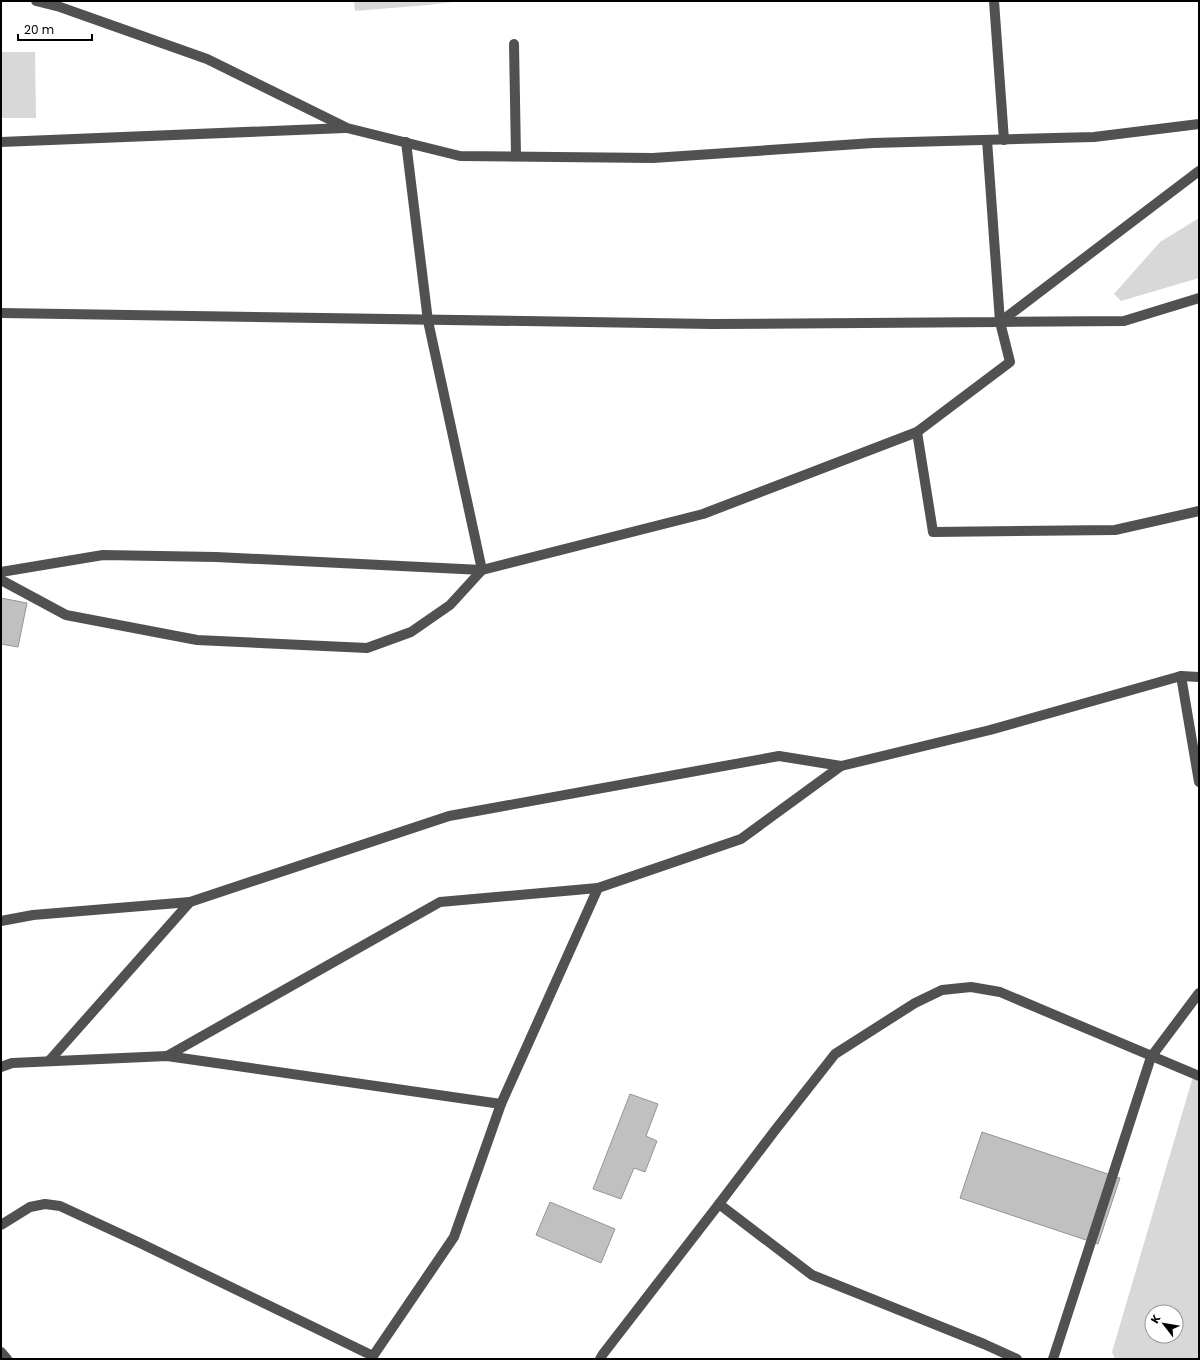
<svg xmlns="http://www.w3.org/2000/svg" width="1200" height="1360" viewBox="0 0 1200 1360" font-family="Poppins,sans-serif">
  <rect width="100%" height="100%" fill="#fff"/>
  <!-- green -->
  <g fill="#d8d8d8" fill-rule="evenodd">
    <polygon points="354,1 461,1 428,5 355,11"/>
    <polygon points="1,52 35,52 36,118 1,118"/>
    <polygon points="1199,218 1199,278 1121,301 1114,294 1160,242"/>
    <path d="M1194,1073L1199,1075V1359H1115L1112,1352ZM1152,1312H1176V1336H1152Z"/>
  </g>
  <!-- building -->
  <g fill="#c0c0c0" stroke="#959595">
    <polygon points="1,598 27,603 18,647 1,644"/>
    <polygon points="630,1094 658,1104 646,1136 657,1141 645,1172 634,1168 621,1199 593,1189"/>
    <polygon points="982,1132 1120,1178 1098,1244 960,1198"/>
    <polygon points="550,1202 615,1229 601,1263 536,1235"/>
  </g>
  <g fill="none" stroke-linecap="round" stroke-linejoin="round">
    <!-- minor -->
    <g stroke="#515151" stroke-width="10">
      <polyline points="36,1 60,7 207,59 347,128 460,156 653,158 873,143 1094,137 1199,124"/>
      <polyline points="994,1 1004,140"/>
      <polyline points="514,44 516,156"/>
      <polyline points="1,142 345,128"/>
      <polyline points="406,142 428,321 482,570 703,514 917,432 1010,362 1000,322 987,140"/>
      <polyline points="1,313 712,324 1000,322 1199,171"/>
      <polyline points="1000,322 1124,321 1199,298"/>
      <polyline points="917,432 933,532 1115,530 1199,511"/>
      <polyline points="1,572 103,555 216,557 482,570"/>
      <polyline points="1,580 66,615 197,640 367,648 411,632 450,605 482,570"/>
      <polyline points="1181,676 1199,782"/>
      <polyline points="1,921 33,915 190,902"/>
      <polyline points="167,1056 440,902 598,888 741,839 841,766 990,730 1181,676 1199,677"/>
      <polyline points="49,1061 190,902 449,816 779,756 841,766"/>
      <polyline points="1,1067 12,1063 167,1056 501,1104"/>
      <polyline points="719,1204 812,1275 984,1344 1017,1359"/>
      <polyline points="1,1225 30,1207 45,1204 60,1206 140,1243 373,1356"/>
      <polyline points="1,1352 7,1359"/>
      <polyline points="371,1359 454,1237 501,1104 598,888"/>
      <polyline points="600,1359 603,1354 719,1204 776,1129 835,1054 915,1003 942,990 971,987 1000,992 1199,1076"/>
      <polyline points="1053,1359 1151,1057 1199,993"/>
    </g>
  </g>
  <!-- border -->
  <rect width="1200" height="1360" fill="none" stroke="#000000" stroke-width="4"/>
  <!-- north arrow -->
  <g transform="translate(1164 1324) rotate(301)"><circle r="19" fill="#ffffff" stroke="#999999"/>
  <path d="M0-3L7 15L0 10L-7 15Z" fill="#000000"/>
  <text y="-6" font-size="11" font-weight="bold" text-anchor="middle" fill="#000000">K</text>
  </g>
  <!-- scale -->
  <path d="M18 34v6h74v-6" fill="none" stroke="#000000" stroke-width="2"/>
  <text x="24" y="34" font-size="12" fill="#000000" stroke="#ffffff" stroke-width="3" paint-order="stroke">20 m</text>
</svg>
